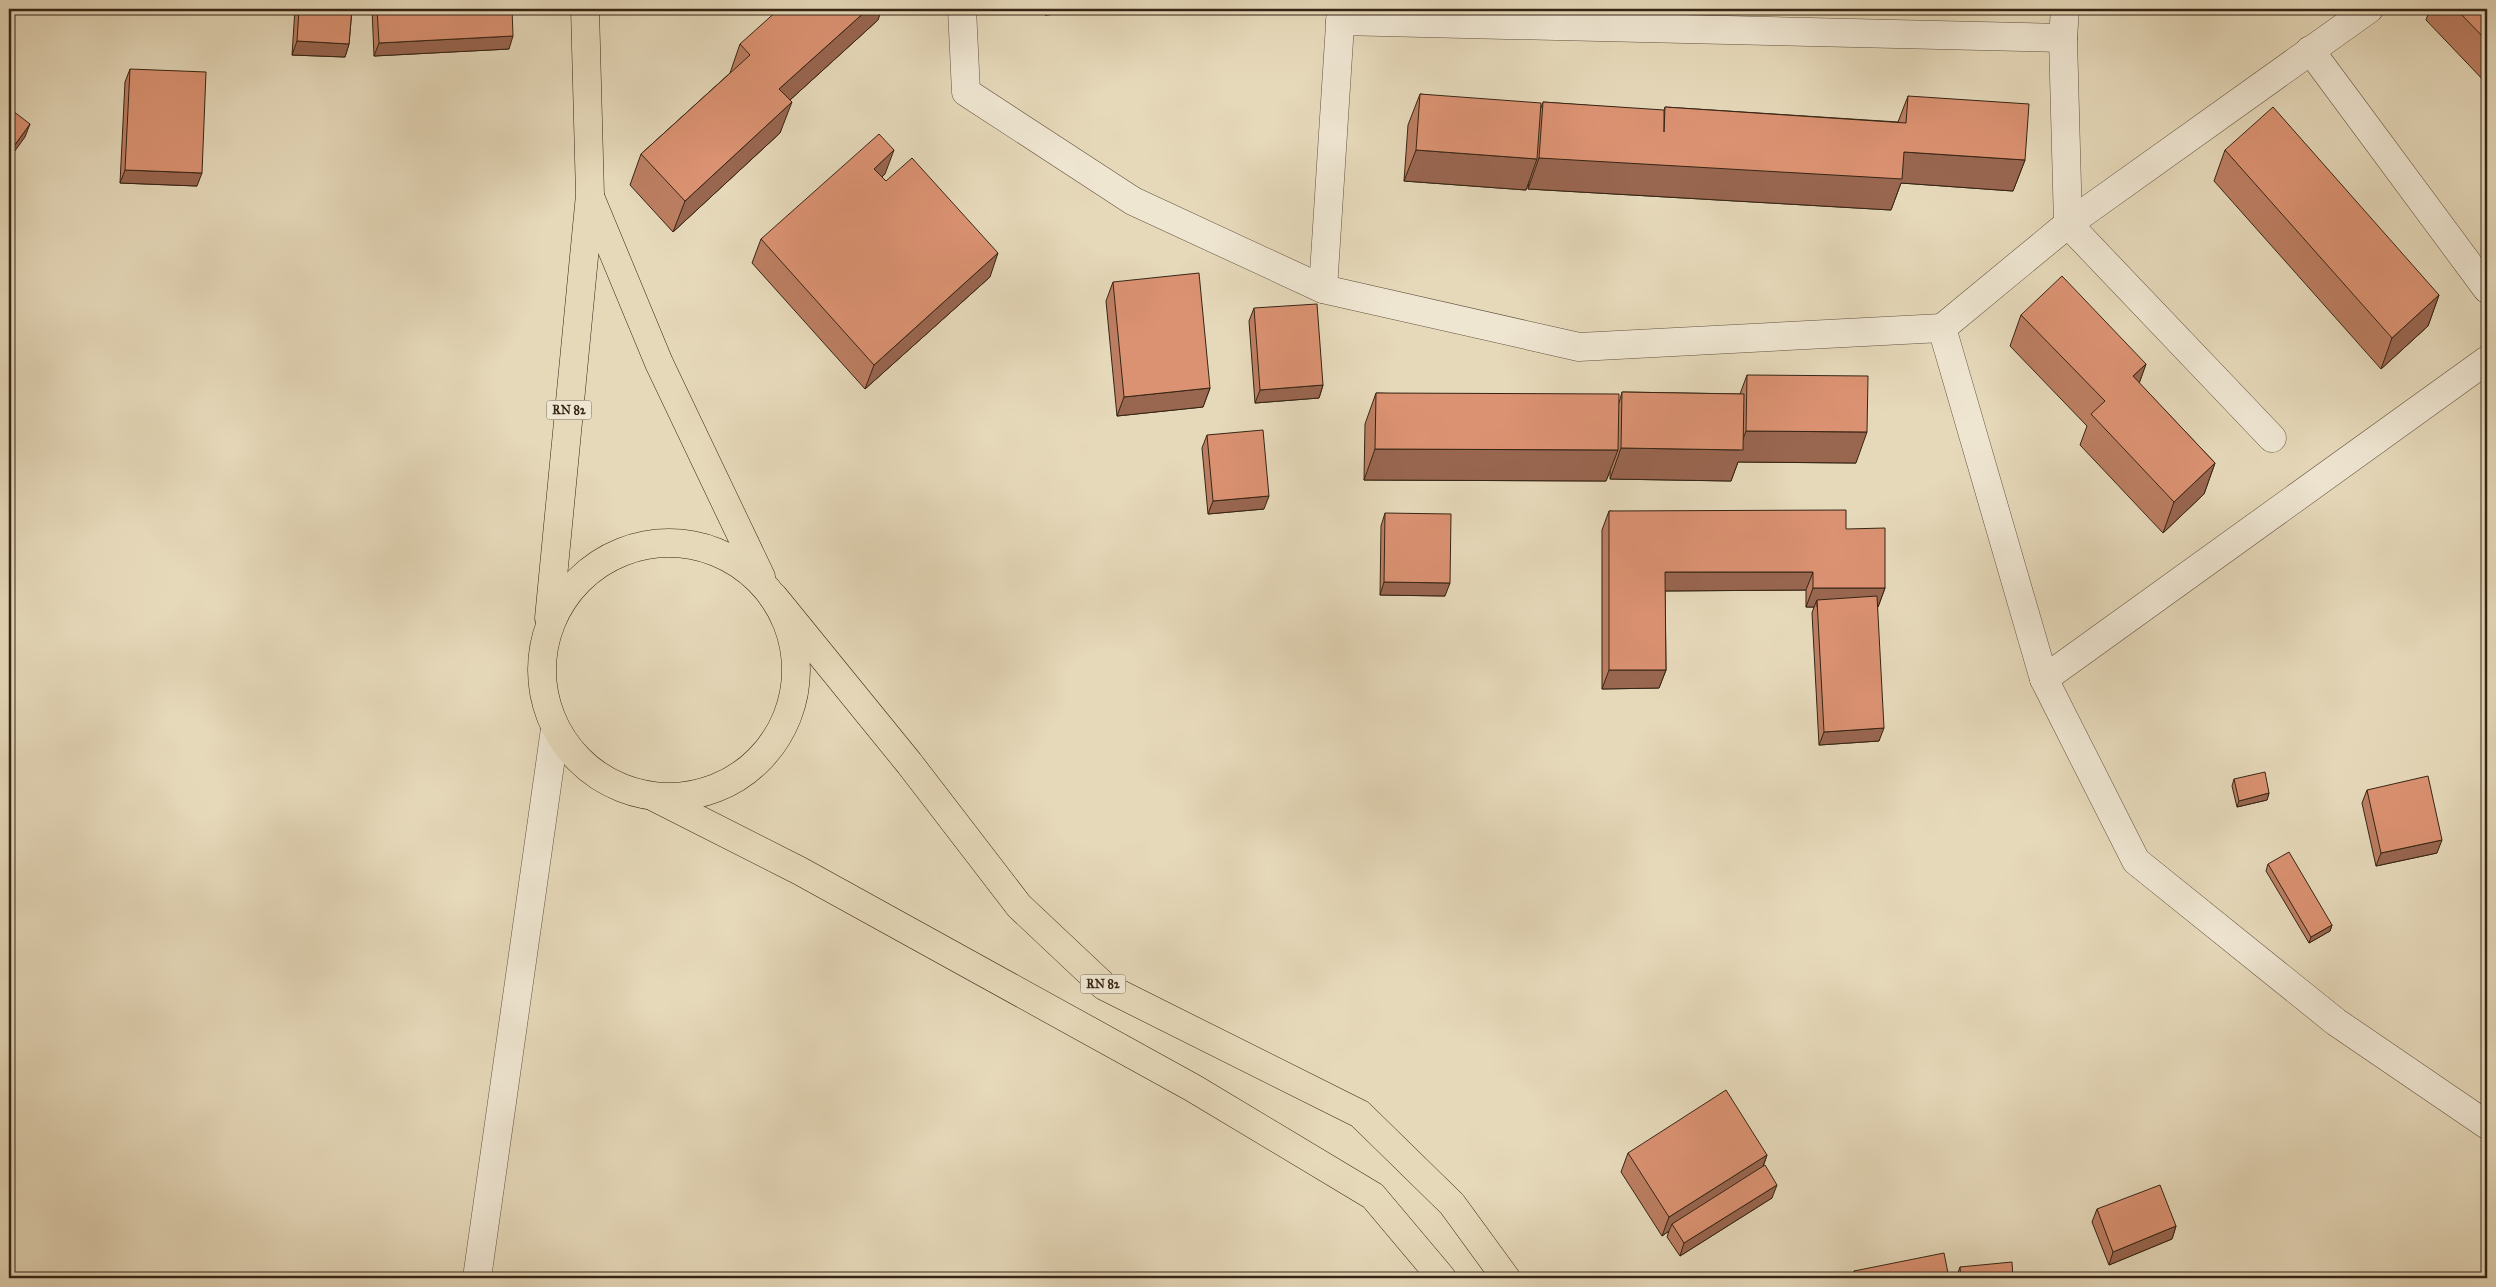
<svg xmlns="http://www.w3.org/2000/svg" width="2496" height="1287" viewBox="0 0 2496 1287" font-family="'IM FELL Great Primer',serif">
  <rect width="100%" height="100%" fill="#e6d9ba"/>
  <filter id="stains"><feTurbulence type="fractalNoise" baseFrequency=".004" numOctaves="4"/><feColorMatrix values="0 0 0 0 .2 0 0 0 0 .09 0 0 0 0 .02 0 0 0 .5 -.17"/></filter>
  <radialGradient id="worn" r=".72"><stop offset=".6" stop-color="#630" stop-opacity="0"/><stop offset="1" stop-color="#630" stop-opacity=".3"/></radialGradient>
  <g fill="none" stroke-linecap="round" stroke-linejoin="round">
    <defs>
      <g id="minor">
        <polyline points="962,9 966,92 1133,201 1323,289 1579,347 1942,328"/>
        <polyline points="2065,9 2063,38 2068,224 1942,328 2044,679 2136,861 2336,1022 2487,1125"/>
        <polyline points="1340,21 2063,38"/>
        <polyline points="2310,50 2487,289"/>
        <polyline points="1323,289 1341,9"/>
        <polyline points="2272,438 2068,224 2369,9"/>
        <polyline points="2044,679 2487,360"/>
        <polyline points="477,1278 555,729"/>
      </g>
      <g id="primary">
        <polyline points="591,199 659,363 761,577"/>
        <circle cx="669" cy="670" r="127"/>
        <polyline points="774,597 909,763 1019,906 1104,986 1360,1114 1452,1204 1506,1278"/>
        <polyline points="549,618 590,195 585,9"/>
        <polyline points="654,797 800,871 1193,1088 1373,1196 1442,1278"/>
      </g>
    </defs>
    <!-- minor casing -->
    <use href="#minor" stroke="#62523e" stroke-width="29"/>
    <!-- primary casing -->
    <use href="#primary" stroke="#362514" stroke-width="29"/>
    <!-- minor -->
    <use href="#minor" stroke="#efe6d2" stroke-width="28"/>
    <!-- primary -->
    <use href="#primary" stroke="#e6d9ba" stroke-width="28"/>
  </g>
  <!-- wall -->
  <g fill="#bc7e62" stroke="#362514">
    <polygon points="295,9 352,9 349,44 345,57 292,55"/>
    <polygon points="372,9 512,9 509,49 374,56"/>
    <polygon points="1045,9 1120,9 1045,15"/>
    <polygon points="2430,9 2487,9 2487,84 2426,20"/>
    <polygon points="878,20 790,100 780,133 673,232 630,185 641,154 730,73 740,44"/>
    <polygon points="130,69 197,186 120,183 125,82"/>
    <polygon points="1420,94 1540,110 1543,102 1664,111 1665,107 1898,122 1908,96 2025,160 2013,191 1901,183 1891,210 1528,189 1529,181 1526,190 1404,181 1408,125"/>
    <polygon points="2225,150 2439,295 2428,326 2381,369 2214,181"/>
    <polygon points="885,174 882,177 886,181 990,277 865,389 752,263 761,239"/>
    <polygon points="1113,282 1210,388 1203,407 1117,416 1106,301"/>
    <polygon points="1254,308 1323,385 1319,398 1255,403 1249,321"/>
    <polygon points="2021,315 2146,364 2139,383 2215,463 2204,494 2163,533 2080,445 2087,426 2010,346"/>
    <polygon points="1747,375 1856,463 1738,462 1731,481 1610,479 1610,471 1606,481 1364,480 1365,424 1376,393 1619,403 1622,392 1740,394"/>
    <polygon points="1207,435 1264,509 1208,514 1202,448"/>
    <polygon points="1609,511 1846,529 1885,588 1878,607 1877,607 1879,741 1819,745 1812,613 1814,607 1806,607 1806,590 1665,591 1666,670 1659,688 1602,689 1602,530"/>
    <polygon points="1385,513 1445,596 1380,595 1381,526"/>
    <polygon points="2234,779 2269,793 2267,800 2237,807 2232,786"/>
    <polygon points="2367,790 2437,853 2376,866 2362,803"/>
    <polygon points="2268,864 2332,925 2330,931 2309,943 2266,871"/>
    <polygon points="1628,1153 1767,1155 1763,1167 1772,1198 1680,1256 1667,1237 1669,1231 1662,1236 1621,1172"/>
    <polygon points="2097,1209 2176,1226 2172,1239 2109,1265 2092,1222"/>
    <polygon points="1960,1267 2013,1278 1956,1278"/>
    <polygon points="1854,1271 1949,1278 1852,1278"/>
  </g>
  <!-- shaded-wall -->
  <g fill="#996650" stroke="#362514">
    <polygon points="868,9 882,9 878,20 768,120 779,89"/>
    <polygon points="1048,9 1120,9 1045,15"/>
    <polygon points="513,36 509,49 374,56 379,43"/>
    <polygon points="297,41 349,44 345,57 292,55"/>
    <polygon points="792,102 780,133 673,232 685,201"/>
    <polygon points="30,124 25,137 9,159 9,153"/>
    <polygon points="894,150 885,174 865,192 874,169"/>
    <polygon points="1416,150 1537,159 1526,190 1404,181"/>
    <polygon points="1904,152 2025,160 2013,191 1901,183 1891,210 1528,189 1539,158"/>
    <polygon points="125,170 202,173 197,186 120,183"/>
    <polygon points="998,253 990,277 865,389 874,365"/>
    <polygon points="2439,295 2428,326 2381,369 2392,338"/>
    <polygon points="2146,364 2135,395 2133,376"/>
    <polygon points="1323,385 1319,398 1255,403 1260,390"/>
    <polygon points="1210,388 1203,407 1117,416 1124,397"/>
    <polygon points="1746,431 1867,432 1856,463 1738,462 1731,481 1610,479 1621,448 1739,450"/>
    <polygon points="1375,449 1618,450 1606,481 1364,480"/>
    <polygon points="2215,463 2204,494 2163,533 2174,502"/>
    <polygon points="1269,496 1264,509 1208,514 1213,501"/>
    <polygon points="1665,572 1813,572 1806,590 1658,591"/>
    <polygon points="1384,582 1450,583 1445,596 1380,595"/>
    <polygon points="1813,588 1885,588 1878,607 1817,607 1817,600 1814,607 1806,607"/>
    <polygon points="1609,670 1666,670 1659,688 1602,689"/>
    <polygon points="1884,728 1879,741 1819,745 1824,732"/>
    <polygon points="2269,793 2267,800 2237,807 2239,801"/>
    <polygon points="2442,840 2437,853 2376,866 2381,853"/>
    <polygon points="2332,925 2330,931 2309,943 2311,937"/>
    <polygon points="1767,1155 1760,1174 1672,1224 1669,1231 1662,1236 1669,1217"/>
    <polygon points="1777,1185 1772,1198 1680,1256 1684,1243"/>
    <polygon points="2176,1226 2172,1239 2109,1265 2113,1252"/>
  </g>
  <!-- building -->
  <g fill="#db9272" stroke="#362514">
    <polygon points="299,9 352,9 349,44 297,41"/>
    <polygon points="377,9 512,9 513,36 379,43"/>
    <polygon points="779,9 868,9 779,89 792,102 685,201 641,154 750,55 740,44"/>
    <polygon points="2456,9 2487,9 2487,41"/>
    <polygon points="130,69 206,72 202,173 125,170"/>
    <polygon points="1420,94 1541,103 1537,159 1416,150"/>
    <polygon points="1908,96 2029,104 2025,160 1904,152 1902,179 1539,158 1543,102 1664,110 1664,132 1665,107 1906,123"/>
    <polygon points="2273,107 2439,295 2392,338 2225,150"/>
    <polygon points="9,108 30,124 9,153"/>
    <polygon points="879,134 894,150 874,169 886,181 912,158 998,253 874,365 761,239"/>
    <polygon points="1199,273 1210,388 1124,397 1113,282"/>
    <polygon points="2062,276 2146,364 2133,376 2215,463 2174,502 2091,414 2105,401 2021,315"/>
    <polygon points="1317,304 1323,385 1260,390 1254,308"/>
    <polygon points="1747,375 1868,376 1867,432 1746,431"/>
    <polygon points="1622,392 1744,394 1743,450 1621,448"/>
    <polygon points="1376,393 1619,394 1618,450 1375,449"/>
    <polygon points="1263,430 1269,496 1213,501 1207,435"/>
    <polygon points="1846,510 1846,529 1885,528 1885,588 1813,588 1813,572 1665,572 1666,670 1609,670 1609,511"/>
    <polygon points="1385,513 1451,514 1450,583 1384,582"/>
    <polygon points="1877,596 1884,728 1824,732 1817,600"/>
    <polygon points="2265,772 2269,793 2239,801 2234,779"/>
    <polygon points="2428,776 2442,840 2381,853 2367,790"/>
    <polygon points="2289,852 2332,925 2311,937 2268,864"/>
    <polygon points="1726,1090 1767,1155 1669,1217 1628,1153"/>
    <polygon points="1765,1165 1777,1185 1684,1243 1672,1224"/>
    <polygon points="2160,1185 2176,1226 2113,1252 2097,1209"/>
    <polygon points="1944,1253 1949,1278 1856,1278 1854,1271"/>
    <polygon points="2012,1262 2013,1278 1961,1278 1960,1267"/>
  </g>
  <g text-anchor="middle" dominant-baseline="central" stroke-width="4" stroke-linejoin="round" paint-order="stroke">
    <!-- shield labels -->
    <g fill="#efe6d2" stroke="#6e5f4d" stroke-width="1">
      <rect x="546.5" y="400.5" width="45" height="19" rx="4"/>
      <rect x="1080.5" y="974.5" width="45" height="19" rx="4"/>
    </g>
    <g font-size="12" font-weight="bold" fill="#362514">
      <text x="569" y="410">RN 82</text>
      <text x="1103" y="984">RN 82</text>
    </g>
  </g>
  <!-- margin -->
  <rect width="2496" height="1287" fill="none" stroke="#e6d9ba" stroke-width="30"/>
  <rect x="10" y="10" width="2476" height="1267" fill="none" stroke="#362514" stroke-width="2.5"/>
  <rect x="15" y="15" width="2466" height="1257" fill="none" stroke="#362514"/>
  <rect width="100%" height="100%" filter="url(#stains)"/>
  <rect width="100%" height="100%" fill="url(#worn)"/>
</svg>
